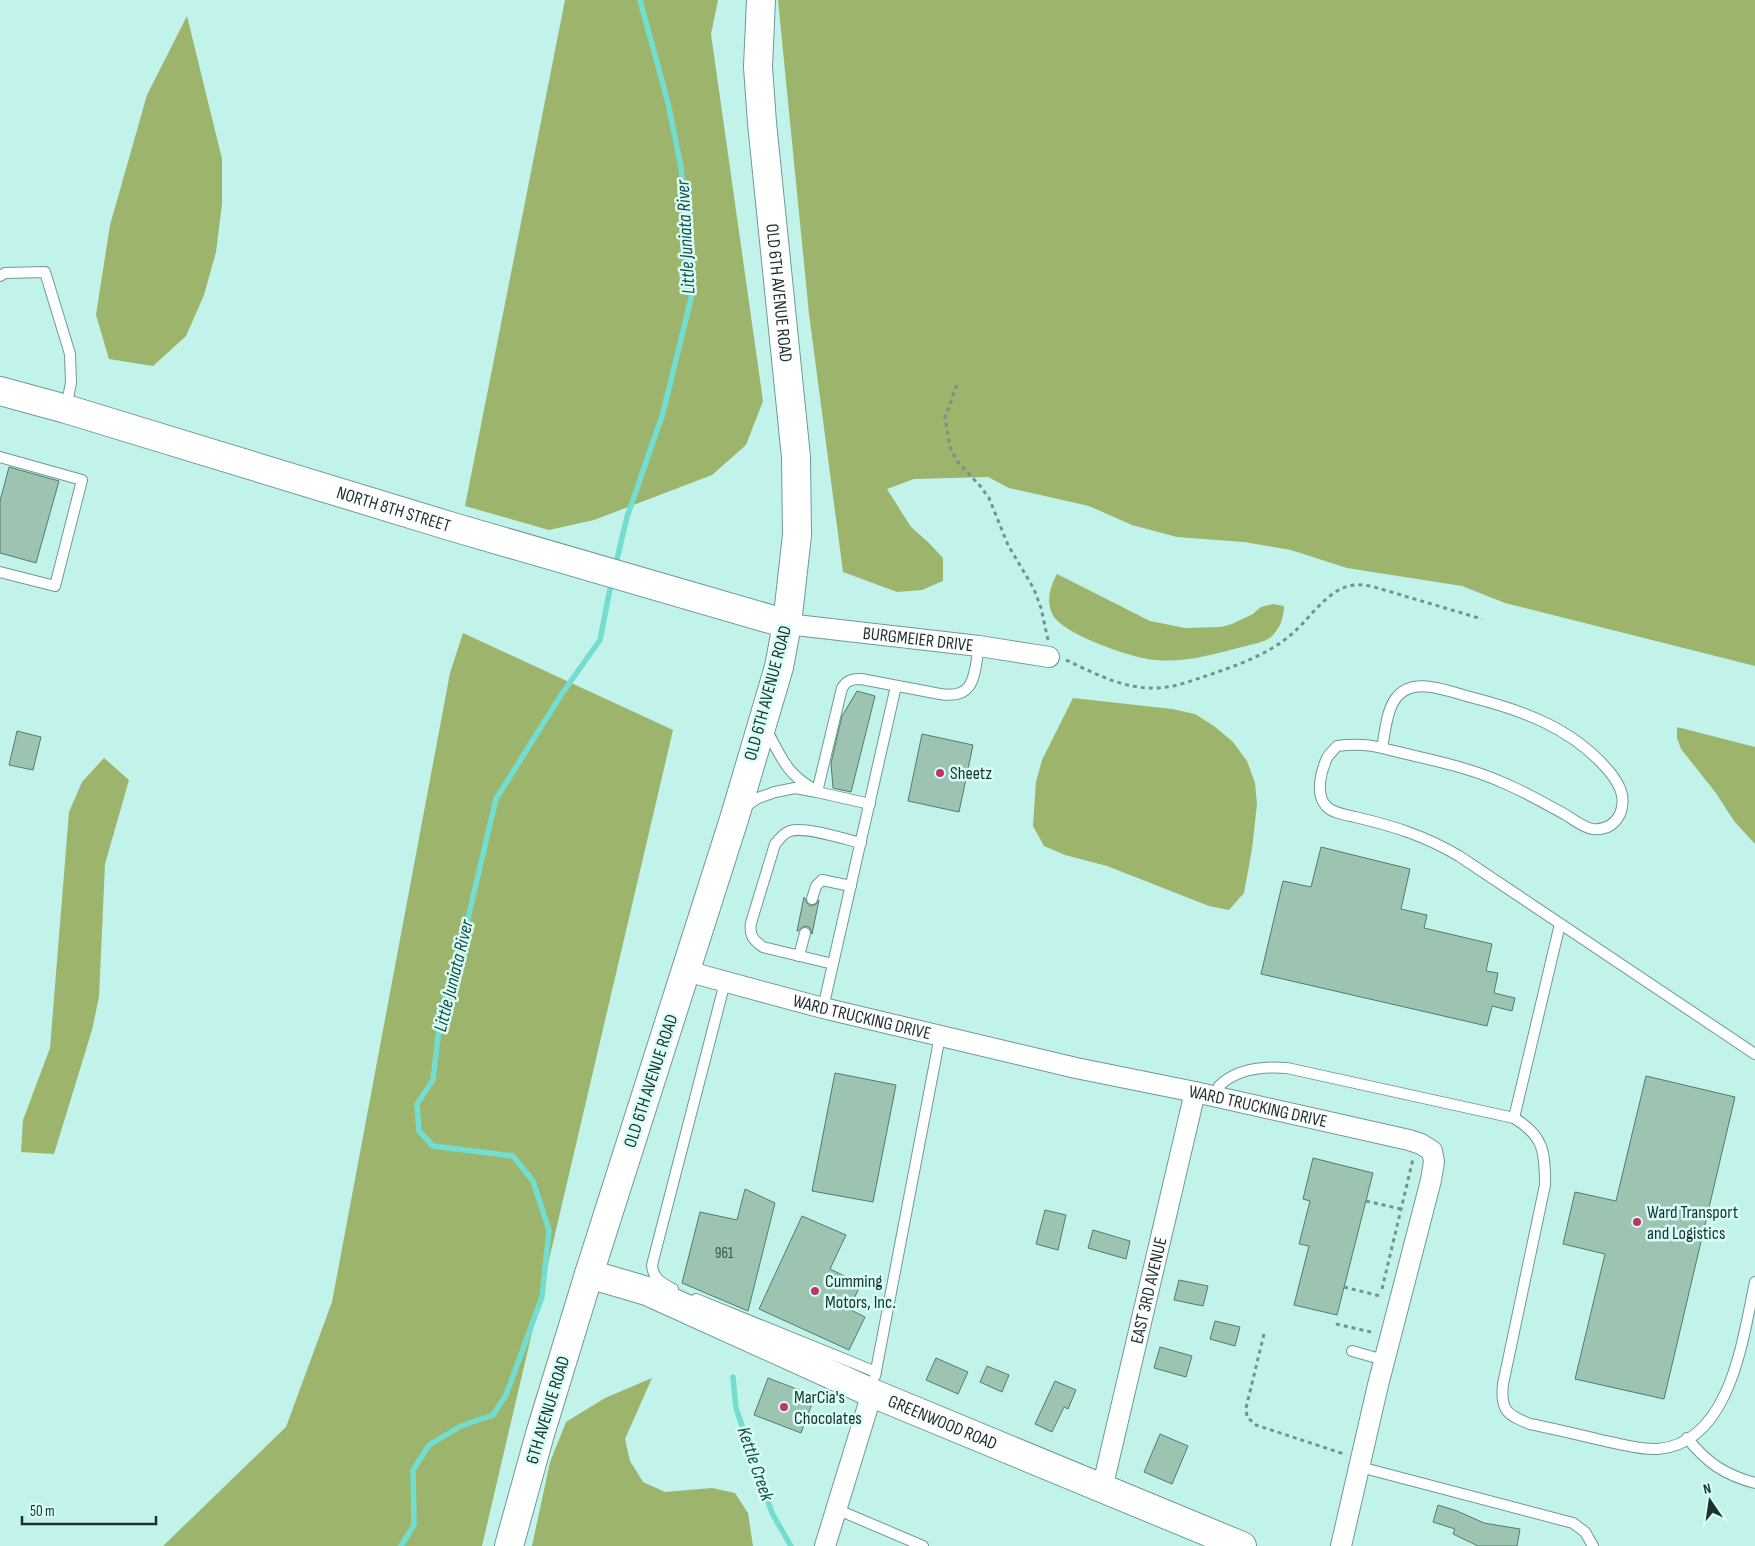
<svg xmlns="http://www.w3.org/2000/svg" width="1755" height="1546" viewBox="0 0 1755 1546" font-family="'Sofia Sans Condensed',sans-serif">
  <rect width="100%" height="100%" fill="#c2f3ea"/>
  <!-- forest -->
  <g fill="#9cb46b">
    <polygon points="565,0 718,0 711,34 763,401 746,445 712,475 594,520 549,530 465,506"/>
    <polygon points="778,0 1755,0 1755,666 1505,603 1462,586 1347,568 1291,550 1244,542 1177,537 1132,525 1089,506 1009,488 988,477 914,479 887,489 911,527 928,542 943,558 943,581 922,590 897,592 843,572 809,314"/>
    <polygon points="187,16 222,159 222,204 216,252 204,295 186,336 153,366 109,359 96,315 110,225 147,95"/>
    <path d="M1057,574L1150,621L1185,628L1221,627L1232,624L1253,614L1261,607L1273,604L1284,606C1284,617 1280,629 1271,637C1263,643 1252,644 1242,647C1214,654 1185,663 1155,660C1132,658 1068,636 1054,617C1045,603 1050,587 1057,574Z"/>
    <polygon points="463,633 673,730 482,1546 163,1546 286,1427 332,1302 450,673"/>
    <polygon points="1073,698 1172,709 1195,714 1214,726 1233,742 1247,761 1255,783 1257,804 1252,849 1244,893 1229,910 1209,906 1107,866 1065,855 1044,846 1033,826 1036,782 1042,760"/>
    <polygon points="1677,727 1755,747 1755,844 1734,821 1716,793 1681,749 1677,738"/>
    <polygon points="104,758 129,780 105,864 99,997 92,1030 54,1154 21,1152 23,1120 50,1048 69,812 82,782"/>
    <polygon points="652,1378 625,1439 630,1461 643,1482 665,1492 712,1488 735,1493 748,1513 753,1546 532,1546 550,1462 566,1422 605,1398"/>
  </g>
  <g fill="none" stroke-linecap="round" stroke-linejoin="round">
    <!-- stream -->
    <g stroke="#73decf" stroke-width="5.5">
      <polyline points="617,559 627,517 663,413 693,290 681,167 668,103 640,0"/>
      <polyline points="733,1377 736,1408 772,1513 791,1546"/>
      <polyline points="401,1546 414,1525 413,1470 429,1445 461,1426 493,1415 506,1395 542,1297 549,1230 533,1181 513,1156 433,1146 419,1131 417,1104 433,1080 441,1011 464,935 496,799 561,695 600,640 610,589"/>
    </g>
  </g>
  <!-- building -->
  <g fill="#9cc4b1" stroke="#557b69">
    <polygon points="9,467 59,481 36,563 0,553 0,501"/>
    <polygon points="857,691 875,696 851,792 833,788 831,763 842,716"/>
    <polygon points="17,731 41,737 33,770 9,765"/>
    <polygon points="922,734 973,745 959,812 908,801"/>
    <polygon points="1321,847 1410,869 1401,909 1427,915 1424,928 1492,944 1486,971 1498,973 1494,993 1515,998 1512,1011 1492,1006 1487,1026 1261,974 1283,881 1311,887"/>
    <polygon points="804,897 807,903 810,906 816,904 819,900 812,934 810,928 806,926 803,927 798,931 797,931"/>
    <polygon points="835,1073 896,1085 873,1202 812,1191"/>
    <polygon points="1646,1076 1735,1097 1664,1399 1575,1379 1605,1254 1563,1244 1575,1192 1616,1201"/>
    <polygon points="1313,1158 1373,1173 1337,1315 1294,1305 1309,1246 1299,1244 1310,1201 1303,1199"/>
    <polygon points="745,1189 775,1203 748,1311 682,1283 700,1212 737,1220"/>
    <polygon points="1045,1210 1066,1215 1058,1250 1036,1244"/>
    <polygon points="802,1216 846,1235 830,1269 861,1284 849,1309 865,1317 849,1350 759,1309"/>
    <polygon points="1093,1230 1130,1241 1126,1259 1088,1248"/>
    <polygon points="1179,1280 1208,1286 1203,1306 1174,1300"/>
    <polygon points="1215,1321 1240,1327 1235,1346 1210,1339"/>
    <polygon points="1160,1347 1192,1356 1186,1377 1154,1368"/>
    <polygon points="936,1358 968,1372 958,1394 926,1380"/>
    <polygon points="987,1366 1009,1375 1002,1392 980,1382"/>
    <polygon points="768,1378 815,1396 801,1433 754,1415"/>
    <polygon points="1055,1381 1076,1390 1068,1409 1064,1407 1052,1432 1035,1424"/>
    <polygon points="1160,1434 1188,1446 1172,1484 1144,1472"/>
    <polygon points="1438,1505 1457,1511 1484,1523 1520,1529 1517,1546 1478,1546 1453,1534 1455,1529 1433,1522"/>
  </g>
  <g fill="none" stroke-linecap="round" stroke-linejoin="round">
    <defs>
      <g id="lane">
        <polyline points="0,276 5,273 45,272 70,354 71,383 66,408"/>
        <polyline points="0,457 82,480 55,586 0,572"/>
        <path d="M765,728C781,754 783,771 812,788"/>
        <path d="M1382,748C1385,733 1386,714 1394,701C1410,674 1447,691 1470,697C1522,710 1572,728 1608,770C1619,783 1627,797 1620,814C1614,826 1605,830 1593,829C1584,828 1574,820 1566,815C1544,803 1522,790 1499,781C1462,765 1421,758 1382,748C1367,744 1352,744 1337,746C1334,750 1329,754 1327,758C1321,771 1315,794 1326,806C1332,813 1346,815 1355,817C1394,826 1425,836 1459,856L1755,1054"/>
        <path d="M817,792L842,688C847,680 852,679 861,679L940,694C976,700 974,674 979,646"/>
        <polyline points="743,808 758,798 775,792 795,788 817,792 870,804"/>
        <polyline points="812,899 816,886 822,880 851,886"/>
        <polyline points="799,956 805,933"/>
        <path d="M833,964L763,947C753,940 749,935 751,923L775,844C779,840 783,833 790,831C805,826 844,839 861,843"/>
        <polyline points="823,1008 896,686"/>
        <path d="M1217,1097L1219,1086C1237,1068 1263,1066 1287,1068L1514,1118C1544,1136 1545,1152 1545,1185L1503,1384C1500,1410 1507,1415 1530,1424C1555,1429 1580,1435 1605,1441C1622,1444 1640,1450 1658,1449C1731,1443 1743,1337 1755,1282"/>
        <polyline points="1514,1118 1560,924"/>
        <path d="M673,1289C662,1283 653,1279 652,1265L725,982"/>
        <polyline points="696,1299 876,1372"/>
        <polyline points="1352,1351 1384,1360"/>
        <polyline points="875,1376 940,1036"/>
        <path d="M1687,1438C1707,1463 1725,1475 1755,1483"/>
        <polyline points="1360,1467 1573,1523 1585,1532 1593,1546"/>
        <polyline points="836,1509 923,1546"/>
      </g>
      <g id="street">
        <path id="s1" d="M787,624L979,646L1049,657"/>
        <path id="s2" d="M686,971L823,1008L1076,1068L1195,1092L1409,1140L1421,1144L1432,1151L1434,1162L1431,1180L1378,1385L1341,1546"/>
        <path id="s3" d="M1102,1489L1195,1092"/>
        <polyline points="825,1546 872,1393"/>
      </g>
      <g id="secondary">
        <path id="s4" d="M761,0L758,67L762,123L796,457L797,535L787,624"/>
      </g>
      <g id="primary">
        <path id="s5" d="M0,391L66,409L453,527L787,624L779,667L735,816L589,1274L540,1434L509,1546"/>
        <path id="s6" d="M589,1274L647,1291L872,1393L1242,1546"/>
      </g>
    </defs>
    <!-- lane casing -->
    <use href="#lane" stroke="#6d9b94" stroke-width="12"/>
    <!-- street casing -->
    <use href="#street" stroke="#6d9b94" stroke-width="22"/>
    <!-- secondary casing -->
    <use href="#secondary" stroke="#6d9b94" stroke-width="30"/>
    <!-- primary casing -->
    <use href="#primary" stroke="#6d9b94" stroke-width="30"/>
    <!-- path -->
    <g stroke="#72948f" stroke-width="3" stroke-dasharray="4 4" stroke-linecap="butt">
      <polyline points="957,385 945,417 950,447 957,461 981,487 989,498 1008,545 1034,589 1041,608 1048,640"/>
      <path d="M1066,660C1094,673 1123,689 1155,688C1172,688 1188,682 1203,677C1235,666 1269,655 1294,632C1312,616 1330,586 1356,585C1361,584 1366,586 1371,586L1482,619"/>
      <polyline points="1366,1201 1401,1209"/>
      <polyline points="1344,1287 1380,1296"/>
      <polyline points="1382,1289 1413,1159"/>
      <polyline points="1336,1324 1371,1332"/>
      <polyline points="1264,1334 1246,1408 1247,1417 1256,1425 1344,1454"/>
    </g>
    <!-- lane -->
    <use href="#lane" stroke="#fff" stroke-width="10"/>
    <!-- street -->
    <use href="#street" stroke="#fff" stroke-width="20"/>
    <!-- secondary -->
    <use href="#secondary" stroke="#fff" stroke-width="28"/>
    <!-- primary -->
    <use href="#primary" stroke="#fff" stroke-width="28"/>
  </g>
  <!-- markers -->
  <g fill="#c03466" stroke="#d7fef7" stroke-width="2">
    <circle cx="940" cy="773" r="5"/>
    <circle cx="1637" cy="1222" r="5"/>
    <circle cx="815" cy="1291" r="5"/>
    <circle cx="784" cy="1407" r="5"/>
  </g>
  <g text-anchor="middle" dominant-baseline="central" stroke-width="5" stroke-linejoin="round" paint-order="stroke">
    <!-- number labels -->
    <g font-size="15" fill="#3d554f">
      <text x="724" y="1253">961</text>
    </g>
    <!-- street labels -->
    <g font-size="18" fill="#1d302e" stroke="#d7fef7">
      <text stroke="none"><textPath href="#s4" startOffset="294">OLD 6TH AVENUE ROAD</textPath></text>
      <text stroke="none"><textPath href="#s5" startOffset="411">NORTH 8TH STREET</textPath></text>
      <text stroke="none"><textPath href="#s1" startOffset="132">BURGMEIER DRIVE</textPath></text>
      <text transform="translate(768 693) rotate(-75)">OLD 6TH AVENUE ROAD</text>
      <text stroke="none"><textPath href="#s2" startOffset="182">WARD TRUCKING DRIVE</textPath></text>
      <text transform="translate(651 1081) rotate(-72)">OLD 6TH AVENUE ROAD</text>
      <text stroke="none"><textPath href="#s2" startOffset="588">WARD TRUCKING DRIVE</textPath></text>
      <text stroke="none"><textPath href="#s3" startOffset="204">EAST 3RD AVENUE</textPath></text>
      <text transform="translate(548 1410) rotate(-73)">6TH AVENUE ROAD</text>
      <text stroke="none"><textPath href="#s6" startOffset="384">GREENWOOD ROAD</textPath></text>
    </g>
    <!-- poi labels -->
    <g font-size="18" fill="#1d302e" stroke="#d7fef7" text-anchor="start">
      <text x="950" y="773">Sheetz</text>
      <text x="1647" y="1212">Ward Transport<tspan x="1647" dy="21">and Logistics</tspan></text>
      <text x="825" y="1281">Cumming<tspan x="825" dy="21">Motors, Inc.</tspan></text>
      <text x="794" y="1397">MarCia's<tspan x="794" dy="21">Chocolates</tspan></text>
    </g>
    <!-- water labels -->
    <g font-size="19" font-style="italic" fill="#1b4b45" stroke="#d7fef7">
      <text transform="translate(686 237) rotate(-93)">Little Juniata River</text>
      <text transform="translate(454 976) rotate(-76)">Little Juniata River</text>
      <text transform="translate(755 1464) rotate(71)">Kettle Creek</text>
    </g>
  </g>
  <!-- north arrow -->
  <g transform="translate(1710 1501) rotate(347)" stroke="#d7fef7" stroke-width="4" paint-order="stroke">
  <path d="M0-4L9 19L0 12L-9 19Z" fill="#1d302e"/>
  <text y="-8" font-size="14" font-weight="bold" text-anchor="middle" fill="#1d302e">N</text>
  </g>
  <!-- scale -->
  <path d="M22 1516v8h134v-8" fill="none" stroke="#1d302e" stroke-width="2.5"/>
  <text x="30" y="1516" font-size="15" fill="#1d302e" stroke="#d7fef7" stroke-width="4" paint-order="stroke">50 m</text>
</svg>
